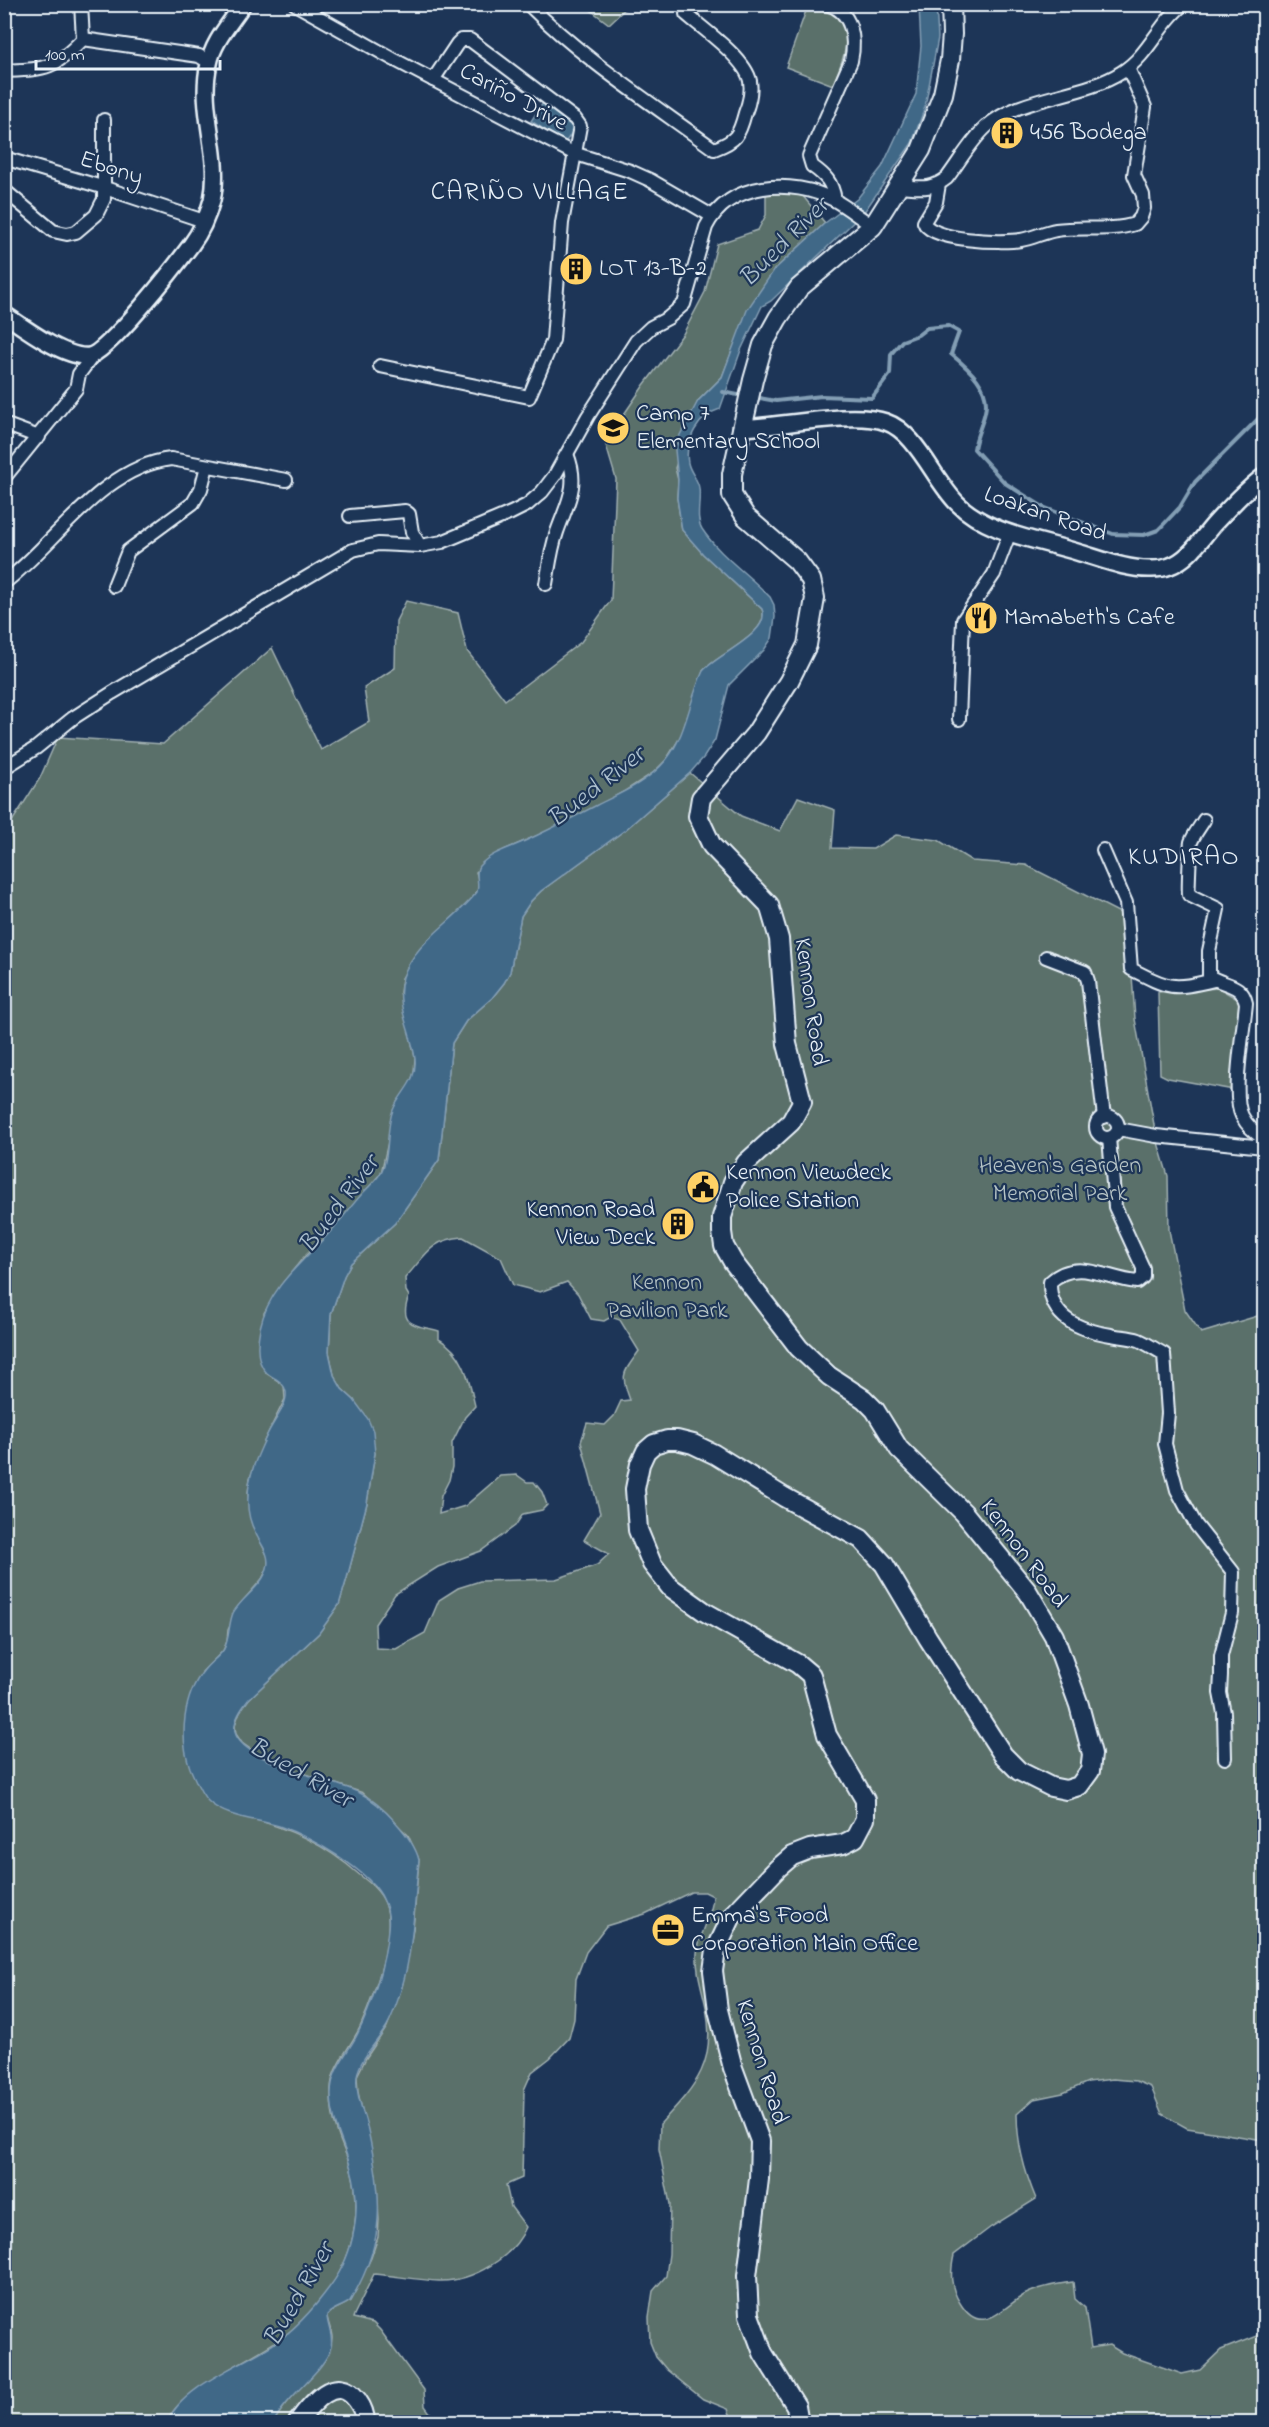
<svg xmlns="http://www.w3.org/2000/svg" width="1269" height="2427" viewBox="0 0 1269 2427" font-family="'Indie Flower',sans-serif">
  <rect width="100%" height="100%" fill="#1d3557"/>
  <filter id="ink" filterUnits="userSpaceOnUse"><feTurbulence type="fractalNoise" baseFrequency=".0167" numOctaves="2"/><feDisplacementMap in="SourceGraphic" scale="12" xChannelSelector="R" yChannelSelector="G"/><feConvolveMatrix kernelMatrix="1 2 1 2 8 2 1 2 1" color-interpolation-filters="sRGB"/></filter>
  <g filter="url(#ink)">
    <!-- green -->
    <g fill="#5a6f6a" stroke="#a1b0b1" stroke-width="1.5" fill-rule="evenodd">
      <polygon points="584,5 629,5 609,24"/>
      <path d="M808,5C864,7 847,50 833,85L786,67Z"/>
      <path d="M777,191L802,195L825,223L774,270L734,346L722,377L698,401L675,468L678,480L677,498L682,530L703,554L762,609C772,633 716,655 703,671L681,736L666,760L653,773L625,791L562,825L504,850L476,872L480,885L473,898L421,948L402,978L400,992L415,1057L414,1073L407,1091L397,1102L381,1173L333,1229L303,1258L281,1285L264,1313L266,1373L284,1385L285,1399L265,1439L250,1478L248,1493L251,1521L268,1557V1567L262,1579L241,1603L228,1630L227,1641L223,1651L202,1672L241,1816C288,1827 325,1844 361,1876C370,1883 380,1891 385,1903C397,1934 374,1995 361,2025C351,2048 329,2068 331,2094C331,2107 334,2123 338,2134C342,2147 349,2159 352,2172C360,2206 356,2243 339,2273C328,2293 310,2314 293,2329C267,2353 174,2391 168,2422H5L4,834L40,778L58,737L163,744L272,648L321,750L369,722L364,688L395,668L396,621L406,601L458,613L467,651L505,700L581,642L611,600L616,479L605,442L644,385L683,334L705,292L717,244L758,230L766,215V194Z"/>
      <path d="M690,773L741,816L780,831L798,797L835,810L832,848L873,849L896,835L938,840L972,861L1026,865L1128,917L1135,1019L1156,1136L1168,1176L1169,1230L1185,1310L1201,1333L1264,1314V2140L1187,2128L1162,2114L1151,2087L1136,2081L1113,2079L1088,2082L1063,2093L1034,2099L1017,2114C1017,2143 1025,2173 1036,2199L991,2227L954,2255C950,2273 950,2287 960,2303C981,2338 1002,2308 1024,2295C1039,2287 1056,2284 1073,2282L1075,2299L1085,2308L1091,2348L1109,2345L1122,2353L1182,2374L1200,2370L1221,2350L1264,2333V2422H733L728,2409L703,2399L667,2370L656,2357L650,2342L649,2317L653,2291L666,2276L669,2254L670,2204L659,2149L660,2124C696,2085 717,2064 706,2007C702,1988 696,1972 697,1953C699,1933 713,1916 713,1896L705,1892H691L645,1914L606,1926L586,1952L576,1979L574,2019L569,2038L550,2058L532,2072L524,2090L522,2178L506,2185L511,2207L526,2227C514,2257 472,2282 439,2281C418,2280 396,2276 374,2274L354,2315L353,2318L373,2323L380,2330L424,2390L425,2406L437,2422H274C286,2396 331,2364 332,2338C332,2330 327,2322 327,2315C333,2308 343,2307 350,2301L371,2258L378,2237L379,2220L376,2175L358,2092L357,2076L366,2058L387,2027L402,1987L413,1930L419,1860L408,1835L363,1793L288,1768L259,1755L242,1743L236,1734L235,1725L240,1711L249,1699L319,1633L339,1605L347,1578L367,1503L375,1453L354,1400L342,1389L334,1375L329,1352L331,1314L344,1276L351,1263L395,1223L439,1160L452,1043L466,1021L492,998L504,983L510,972L521,916L531,901L541,891L625,830ZM463,1237L501,1258L513,1285L540,1292L567,1282L578,1294L591,1319L604,1321L611,1317L620,1320L639,1351C623,1374 620,1373 630,1400L621,1401L614,1416L605,1425L587,1423L581,1442L600,1513L584,1540L609,1554L597,1565L556,1579L480,1581L458,1588L439,1600L425,1633L396,1649L376,1648L375,1624L395,1594L438,1567L481,1551L515,1526L523,1514L542,1510L547,1505L542,1492L534,1482H527L517,1475L500,1476L465,1506L439,1514L441,1496L449,1480L452,1467V1443L465,1417L475,1406C469,1379 464,1353 439,1339V1331C417,1325 397,1327 409,1296L406,1291L405,1278C425,1257 430,1239 463,1237Z"/>
      <polygon points="1219,988 1239,1000 1234,1090 1168,1078 1160,1074 1158,992"/>
    </g>
    <!-- water -->
    <g fill="#406787" stroke="#839eb4" stroke-width="1.5">
      <path d="M919,5H936L938,38L925,107L912,143L864,212L771,301L762,306L741,350L720,409C699,415 684,441 688,463C690,473 698,479 699,488C701,501 695,518 702,529C719,555 748,574 770,597L774,605L775,617L772,638L764,650L729,685L715,740L704,757L690,773L625,830L541,891L531,901L521,916L510,972L504,983L492,998L466,1021L452,1043L439,1160L395,1223L351,1263L344,1276L331,1314L329,1352L334,1375L342,1389L354,1400L368,1419L373,1431L375,1453L367,1503L347,1578L339,1605L319,1633L249,1699C242,1708 233,1720 235,1732C243,1763 334,1780 360,1793C381,1803 414,1838 419,1860C414,1902 414,1946 402,1987C398,2000 393,2017 385,2029C376,2043 360,2059 357,2076C355,2093 364,2113 368,2130C382,2196 387,2241 350,2301C343,2307 333,2308 327,2315C327,2326 334,2336 331,2347C326,2370 286,2396 274,2422H168C180,2387 242,2365 272,2345C295,2330 315,2307 331,2285C355,2253 362,2207 351,2169C344,2143 332,2124 331,2096C330,2072 345,2057 356,2037C372,2006 385,1964 388,1929C389,1920 388,1909 384,1901C372,1871 308,1836 279,1826C257,1819 225,1818 208,1801C200,1793 195,1779 190,1768C179,1737 183,1696 204,1670C210,1662 219,1657 224,1649C230,1638 228,1625 233,1613C242,1597 263,1586 267,1568C271,1555 261,1545 256,1534C250,1523 247,1509 248,1497C248,1475 258,1454 267,1435C272,1423 288,1405 286,1392C284,1381 274,1379 267,1373C255,1362 257,1343 260,1328C269,1286 304,1261 331,1231C342,1219 351,1206 361,1195C367,1188 376,1181 380,1174C391,1156 385,1129 393,1110C401,1091 417,1082 415,1059C412,1032 394,1004 403,977C415,941 455,921 477,892C480,883 474,873 479,866C491,852 511,848 527,840C551,829 574,817 597,805C621,793 649,781 666,760C687,734 689,700 703,671C716,655 772,633 762,609L703,554L682,530L677,498L678,480L675,450L680,435L698,401L722,377L747,310L774,270L825,223L857,199L882,167L916,94L921,46Z"/>
      <polygon points="543,103 577,125 565,143 531,121"/>
    </g>
    <g fill="none" stroke-linecap="round" stroke-linejoin="round">
      <!-- stream -->
      <g stroke="#839eb4" stroke-width="4">
        <polyline points="723,392 743,396"/>
        <path d="M754,397L776,401L822,396L872,398L890,374L891,354L902,341L918,335L927,328L948,326L959,332L951,354C969,369 991,387 985,412C982,425 976,436 974,449L1005,483L1043,507L1113,534L1144,535L1158,530L1163,525L1180,507L1195,482L1264,413"/>
      </g>
      <defs>
        <g id="minor">
          <polyline points="295,4 393,59 573,153 630,171 650,180 712,216"/>
          <path d="M528,4C584,60 651,103 714,149C736,141 739,136 745,113C749,103 752,92 750,81C746,59 703,29 686,14"/>
          <path d="M826,4C852,10 856,39 851,61L809,156L812,166C826,176 832,182 835,200"/>
          <polyline points="83,39 199,56 209,62"/>
          <path d="M4,71C46,69 53,70 83,39L81,4"/>
          <polyline points="4,158 105,188 204,221"/>
          <path d="M939,184L936,202L924,222C930,241 1002,243 1021,240C1033,238 1044,232 1056,230C1082,226 1110,232 1135,224L1141,217L1144,208L1143,195L1134,175L1145,107L1128,68"/>
          <path d="M899,186C918,187 931,191 947,178C959,162 971,141 986,127C1021,95 1082,98 1122,72C1149,55 1159,23 1184,4"/>
          <polyline points="4,190 53,231 67,234 76,232 96,215 104,199 104,120"/>
          <polyline points="380,366 529,397 553,340 562,223 580,126 575,119 470,40 461,40 457,44 433,80"/>
          <polyline points="4,424 39,437"/>
          <polyline points="4,478 76,389 79,374 94,354"/>
          <polyline points="350,516 405,511 409,514 412,532 420,546"/>
          <path d="M4,583C56,543 102,467 171,459L286,480"/>
          <path d="M546,584C549,567 551,549 557,532C567,503 580,486 567,454"/>
          <polyline points="114,586 128,551 193,503 201,489 207,466"/>
          <polyline points="959,719 963,620 994,574 1010,532"/>
          <path d="M4,768L36,748L73,718L112,693L353,550L378,544L420,546L442,542L511,513L527,505L542,492L555,475L588,416L636,341L651,327L668,318L684,304L706,227C729,181 792,178 834,200C847,207 860,218 873,226"/>
          <path d="M1204,820C1200,827 1194,834 1191,842C1190,845 1188,892 1189,895L1218,909L1209,951V976C1224,986 1242,983 1246,1003C1244,1029 1231,1094 1242,1116C1247,1126 1255,1133 1264,1139"/>
          <path d="M1103,850L1126,903L1131,969C1170,989 1172,990 1214,980"/>
          <polyline points="1046,957 1085,972 1088,981 1104,1117"/>
          <circle cx="1107" cy="1127" r="11"/>
          <polyline points="1118,1129 1156,1136 1264,1147"/>
          <path d="M1109,1138L1115,1207L1143,1268V1277L1137,1282C1106,1279 1077,1257 1050,1282C1049,1319 1080,1330 1111,1335C1120,1337 1130,1337 1139,1340C1148,1344 1156,1350 1164,1354L1168,1413L1165,1444L1177,1490L1196,1525L1233,1572L1232,1613L1221,1656V1675L1220,1693L1224,1713L1225,1758"/>
        </g>
        <g id="major">
          <path d="M4,314C23,327 66,359 89,356C108,353 177,264 191,245C200,233 208,215 212,200C222,155 198,109 209,64C213,41 231,23 243,4"/>
          <path d="M741,428C779,427 853,410 886,422C916,432 934,480 957,503C986,533 1038,540 1077,552C1101,559 1127,570 1152,569C1158,569 1165,568 1170,566C1190,559 1202,537 1215,523C1231,506 1246,489 1264,476"/>
        </g>
        <g id="highway">
          <path d="M298,2422C311,2404 336,2372 357,2400C362,2407 365,2415 365,2422"/>
          <polyline points="799,2422 796,2406 763,2353 749,2315 747,2276 759,2179 760,2141 733,2068 718,2010 713,1971 716,1950 732,1916 778,1868 792,1856 810,1849 843,1844 855,1838 865,1819 865,1800 827,1735 811,1675 798,1664 705,1612 670,1587 652,1564 638,1530 635,1489 640,1464 646,1451 654,1444 667,1440 677,1440 693,1444 714,1454 784,1497 861,1539 884,1564 928,1638 1003,1755 1019,1771 1051,1787 1066,1790 1079,1786 1090,1771 1092,1754 1079,1705 1054,1636 1028,1592 964,1513 899,1449 875,1410 864,1399 829,1376 799,1348 733,1262 724,1246 722,1232 722,1217 733,1182 746,1163 791,1122 802,1102 787,1044 779,939 769,905 712,846 698,816 701,798 756,733 789,681 807,645 815,598 811,580 797,561 746,517 732,495 732,474 753,380 763,345 778,318 799,288 873,226 921,150 943,94 950,60 952,34 951,4"/>
        </g>
      </defs>
      <!-- minor casing -->
      <use href="#minor" stroke="#e8f1f8" stroke-width="16"/>
      <!-- major casing -->
      <use href="#major" stroke="#e8f1f8" stroke-width="20"/>
      <!-- highway casing -->
      <use href="#highway" stroke="#e8f1f8" stroke-width="22"/>
      <!-- minor -->
      <use href="#minor" stroke="#1d3557" stroke-width="12"/>
      <!-- major -->
      <use href="#major" stroke="#1d3557" stroke-width="15"/>
      <!-- highway -->
      <use href="#highway" stroke="#1d3557" stroke-width="18"/>
    </g>
  </g>
  <!-- icons -->
  <defs>
    <symbol id="building-disc" viewBox="-11 -11 22 22"><circle r="9.5" fill="#ffd166" stroke="#1d3557"/><path d="M-4-6H4V6H1V3H-1V6H-4ZM-2.5-4.3h1.7v1.8h-1.7ZM.8-4.3h1.7v1.8H.8ZM-2.5-1h1.7V.8h-1.7ZM.8-1h1.7V.8H.8Z" fill="#111"/></symbol>
    <symbol id="school-disc" viewBox="-11 -11 22 22"><circle r="9.5" fill="#ffd166" stroke="#1d3557"/><path d="M0-5L7-2L0 1L-7-2ZM-4 1L0 2.5L4 1V4Q0 6-4 4Z" fill="#111"/></symbol>
    <symbol id="restaurant-disc" viewBox="-11 -11 22 22"><circle r="9.5" fill="#ffd166" stroke="#1d3557"/><path d="M-5-6h1v4h1v-4h1v4h1v-4h1v5L-1.5 .5V6h-2V.5L-5-1ZM5-6V6H3V1.5H1.5Q1.5-4 5-6Z" fill="#111"/></symbol>
    <symbol id="civic-disc" viewBox="-11 -11 22 22"><circle r="9.5" fill="#ffd166" stroke="#1d3557"/><path d="M-.6-6.5H3V-4.5H.6V-3L4-1V1h2V6H-6V1h2V-1L-.6-3ZM-1.2 2.5V6h2.4V2.5Z" fill="#111"/></symbol>
    <symbol id="office-disc" viewBox="-11 -11 22 22"><circle r="9.5" fill="#ffd166" stroke="#1d3557"/><path d="M-6-3h4V-5.5h4V-3h4V5H-6ZM-1-4.5V-3h2v-1.5ZM-6 0V1H6V0Z" fill="#111"/></symbol>
  </defs>
  <g fill-rule="evenodd">
    <use href="#building-disc" x="988" y="114" width="38" height="38"/>
    <use href="#building-disc" x="557" y="250" width="38" height="38"/>
    <use href="#school-disc" x="594" y="409" width="38" height="38"/>
    <use href="#restaurant-disc" x="962" y="599" width="38" height="38"/>
    <use href="#civic-disc" x="684" y="1168" width="38" height="38"/>
    <use href="#building-disc" x="659" y="1205" width="38" height="38"/>
    <use href="#office-disc" x="649" y="1911" width="38" height="38"/>
  </g>
  <g text-anchor="middle" dominant-baseline="central" stroke-width="4.5" stroke-linejoin="round" paint-order="stroke">
    <!-- street labels -->
    <g font-size="24" fill="#e8f1f8" stroke="#1d3557">
      <text transform="translate(513 98) rotate(28)">Cariño Drive</text>
      <text transform="translate(111 169) rotate(18)">Ebony</text>
      <text transform="translate(1045 515) rotate(19)">Loakan Road</text>
      <text transform="translate(810 1002) rotate(82)">Kennon Road</text>
      <text transform="translate(1023 1554) rotate(53)">Kennon Road</text>
      <text transform="translate(761 2062) rotate(73)">Kennon Road</text>
    </g>
    <!-- poi labels -->
    <g font-size="24" fill="#e8f1f8" stroke="#1d3557" text-anchor="start">
      <text x="1030" y="133">456 Bodega</text>
      <text x="599" y="269">LOT 13-B-2</text>
      <text x="636" y="414">Camp 7<tspan x="636" dy="28">Elementary School</tspan></text>
      <text x="1004" y="618">Mamabeth's Cafe</text>
      <text x="726" y="1173">Kennon Viewdeck<tspan x="726" dy="28">Police Station</tspan></text>
      <text x="655" y="1210" text-anchor="end">Kennon Road<tspan x="655" dy="28">View Deck</tspan></text>
      <text x="691" y="1916">Emma's Food<tspan x="691" dy="28">Corporation Main Office</tspan></text>
    </g>
    <!-- park labels -->
    <g font-size="24" fill="#b6c4c6" stroke="#1d3557">
      <text x="1060" y="1166">Heaven's Garden<tspan x="1060" dy="28">Memorial Park</tspan></text>
      <text x="667" y="1283">Kennon<tspan x="667" dy="28">Pavilion Park</tspan></text>
    </g>
    <!-- neighbourhood labels -->
    <g font-size="26" letter-spacing="1.5" fill="#e8f1f8" stroke="#1d3557">
      <text x="530" y="193">CARIÑO VILLAGE</text>
      <text x="1184" y="858">KUDIRAO</text>
    </g>
    <!-- water labels -->
    <g font-size="26" font-style="italic" fill="#adc1d0" stroke="#1d3557">
      <text transform="translate(785 243) rotate(-45)">Bued River</text>
      <text transform="translate(597 788) rotate(-38)">Bued River</text>
      <text transform="translate(340 1205) rotate(-53)">Bued River</text>
      <text transform="translate(300 1774) rotate(30)">Bued River</text>
      <text transform="translate(300 2295) rotate(-60)">Bued River</text>
    </g>
  </g>
  <!-- margin -->
  <rect width="1269" height="2427" fill="none" stroke="#1d3557" stroke-width="24"/>
  <rect x="12" y="12" width="1245" height="2403" fill="none" stroke="#e8f1f8" stroke-width="2" filter="url(#ink)"/>
  <!-- scale -->
  <path d="M36 60v9h184v-9" fill="none" stroke="#e8f1f8" stroke-width="3"/>
  <text x="45" y="60" font-size="18" fill="#e8f1f8" stroke="#1d3557" stroke-width="4.5" paint-order="stroke">100 m</text>
</svg>
